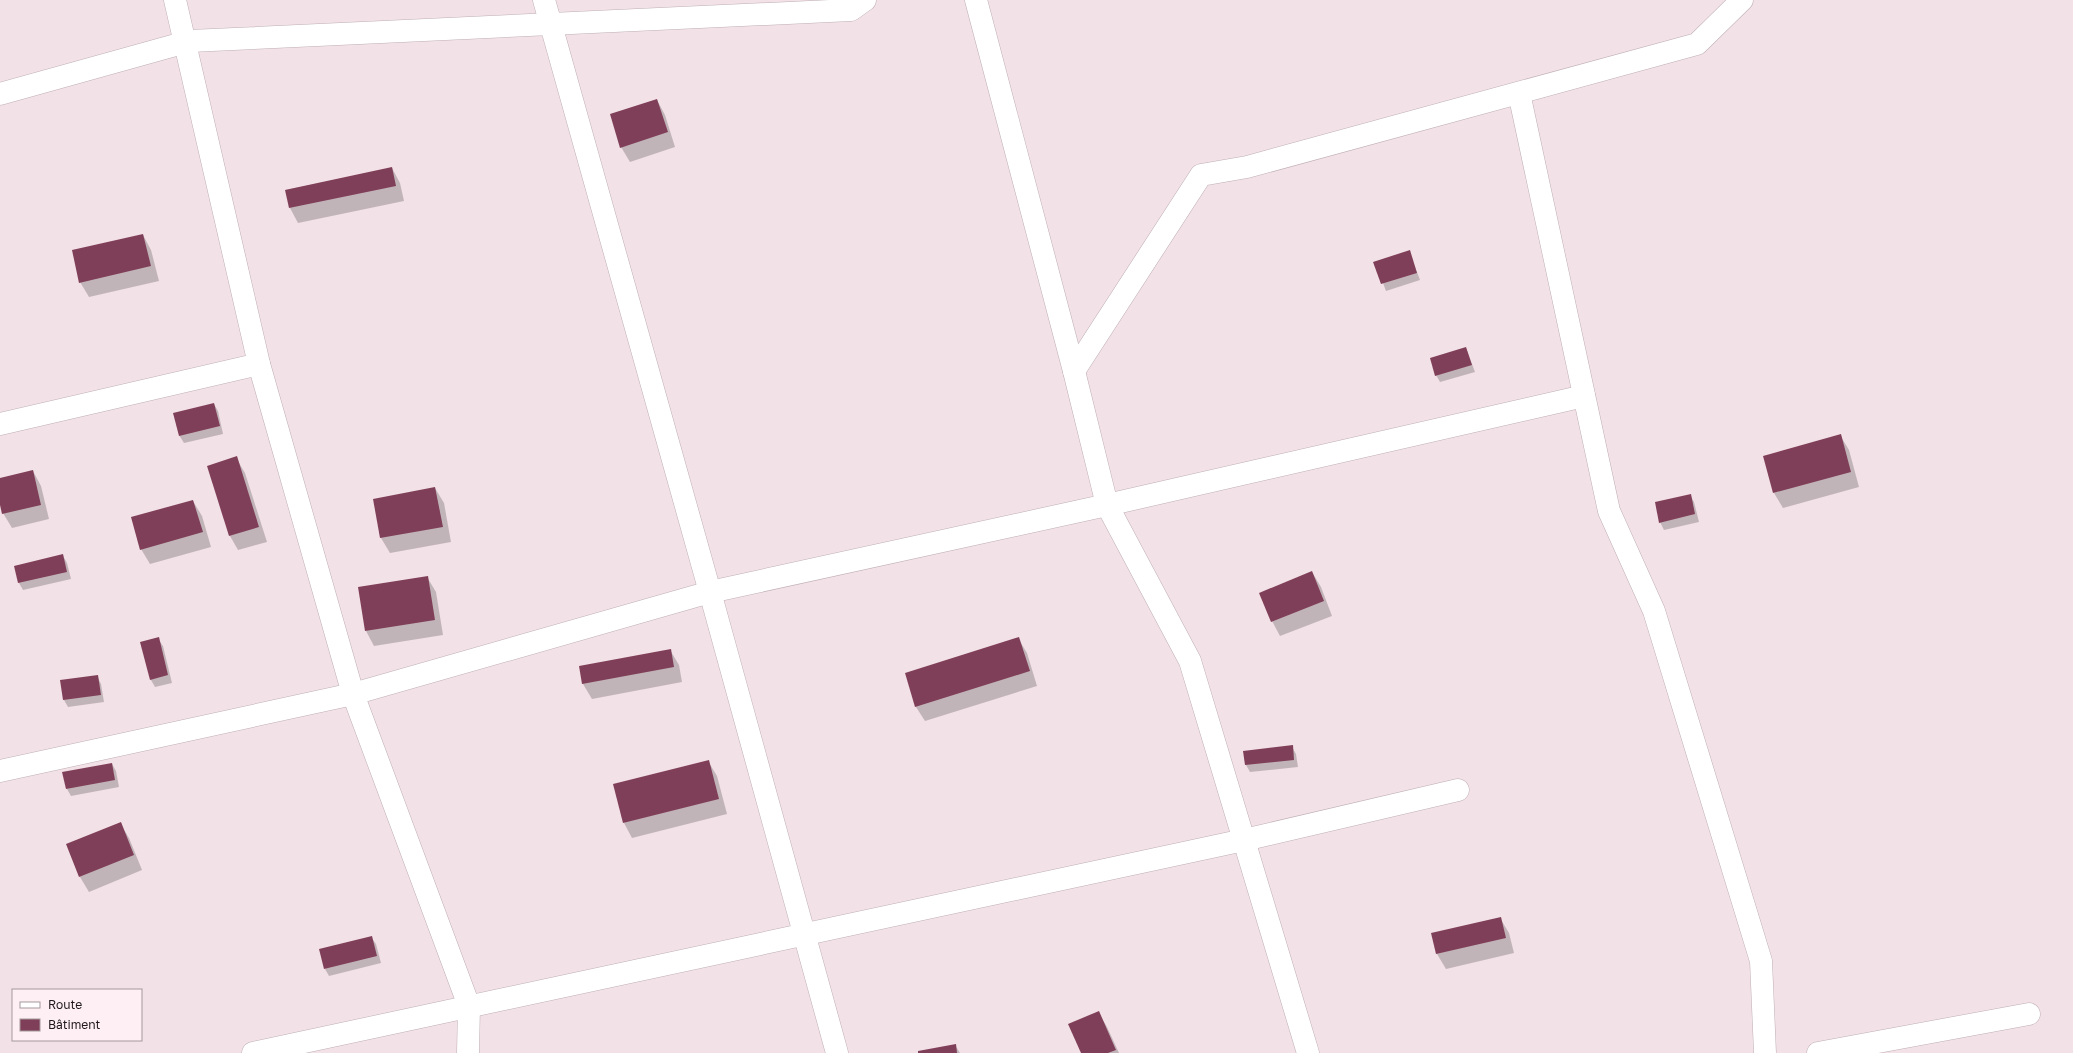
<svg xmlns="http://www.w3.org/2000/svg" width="2073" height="1053" viewBox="0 0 2073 1053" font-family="'Golos Text',sans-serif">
  <rect width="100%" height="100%" fill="#f2e1e6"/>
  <!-- shadow -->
  <g fill="#0003">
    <polygon points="657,100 665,115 675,147 630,162 621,147"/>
    <polygon points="392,168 400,183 404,201 298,223 290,208 286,190"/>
    <polygon points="143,235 151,250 159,281 89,297 80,282"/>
    <polygon points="1409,251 1420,280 1386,291 1375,262"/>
    <polygon points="1466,348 1475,372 1440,382 1436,375"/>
    <polygon points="214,404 218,411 223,434 184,443 179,435"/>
    <polygon points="1840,435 1849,450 1859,487 1783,508 1774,493"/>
    <polygon points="236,458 245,473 267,542 238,550 230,536"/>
    <polygon points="33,471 41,486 49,519 12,528 3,513 0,501 0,479"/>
    <polygon points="435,488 444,503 451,542 390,553 381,538 374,500"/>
    <polygon points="1690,495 1694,502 1699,522 1664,530 1660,522"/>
    <polygon points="193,501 202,516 211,547 150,564 141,549"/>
    <polygon points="63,556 67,563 71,579 23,590 19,583 15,566"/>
    <polygon points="1312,572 1321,587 1332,616 1280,636 1272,621"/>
    <polygon points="427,577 436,592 443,635 374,646 366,631"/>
    <polygon points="1018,638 1027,653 1037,686 925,721 916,707 906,674"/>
    <polygon points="158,639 163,646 172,683 155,687 151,680 141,643"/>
    <polygon points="670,650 679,665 682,682 592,699 583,684 580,667"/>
    <polygon points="97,676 101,684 104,702 68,707 64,700 61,681"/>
    <polygon points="1292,747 1296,754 1298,767 1250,772 1246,765 1244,752"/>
    <polygon points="708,761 717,776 727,814 632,838 624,823"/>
    <polygon points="112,764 116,771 119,787 71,796 67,789"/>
    <polygon points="120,823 129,838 142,870 89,892 80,877 67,845"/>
    <polygon points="1500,918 1509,933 1514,953 1446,969 1437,954 1433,934"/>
    <polygon points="371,937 376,944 381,963 329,976 325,969"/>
    <polygon points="1098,1012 1107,1027 1119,1053 1082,1053"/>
    <polygon points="955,1045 960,1053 919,1053"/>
  </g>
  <!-- building -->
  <g fill="#803f58">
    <polygon points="657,99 668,132 620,148 610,114"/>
    <polygon points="392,167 396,186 289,208 285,190"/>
    <polygon points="143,234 151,266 79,283 72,250"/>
    <polygon points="1410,250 1417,273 1381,284 1373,262"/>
    <polygon points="1466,347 1472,365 1435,376 1430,358"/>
    <polygon points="214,403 220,426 179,436 173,413"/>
    <polygon points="1841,434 1851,472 1773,493 1763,456"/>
    <polygon points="237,456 259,527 229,536 207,466"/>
    <polygon points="33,470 41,505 2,514 0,505 0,478"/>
    <polygon points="435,487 443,527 380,538 373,499"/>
    <polygon points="1691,494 1695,514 1659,523 1655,502"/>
    <polygon points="193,500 203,532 140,550 131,517"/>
    <polygon points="63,554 67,572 18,583 14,566"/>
    <polygon points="1312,571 1324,601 1271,622 1259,593"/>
    <polygon points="428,576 435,620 365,631 358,587"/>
    <polygon points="159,637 168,675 150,680 140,642"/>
    <polygon points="1019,637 1030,671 915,707 905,673"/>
    <polygon points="671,649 674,667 582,684 579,666"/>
    <polygon points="98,675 101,695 63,700 60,680"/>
    <polygon points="1293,745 1294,760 1245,765 1243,751"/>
    <polygon points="709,760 719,799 623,823 613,784"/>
    <polygon points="112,763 115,780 66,789 62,772"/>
    <polygon points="121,822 134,855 79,877 66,844"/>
    <polygon points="1501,917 1506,938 1436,954 1431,933"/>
    <polygon points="372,936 377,956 324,969 319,949"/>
    <polygon points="1099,1011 1116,1050 1108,1053 1081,1053 1068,1024"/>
    <polygon points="956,1044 957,1053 918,1053 918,1051"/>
  </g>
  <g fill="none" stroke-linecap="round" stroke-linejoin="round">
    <defs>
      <g id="street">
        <polyline points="175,0 259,364 353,694 469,1006 468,1053"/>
        <polyline points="544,0 710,592 837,1053"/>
        <polyline points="976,0 1074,371 1107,505 1190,661 1308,1053"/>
        <polyline points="1519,93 1609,511 1654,611 1761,961 1765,1053"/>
        <polyline points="0,94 190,41 851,10 865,0"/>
        <polyline points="1074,371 1201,175 1247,167 1697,44 1742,0"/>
        <polyline points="0,424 259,364"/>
        <polyline points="0,771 353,694 710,592 1107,505 1584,396"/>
        <polyline points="253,1053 1244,840 1458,790"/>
        <polyline points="1818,1053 2029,1014"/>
      </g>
    </defs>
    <!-- street casing -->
    <use href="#street" stroke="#bfafb4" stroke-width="23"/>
    <!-- street -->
    <use href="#street" stroke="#fff" stroke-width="22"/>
  </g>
  <!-- legend -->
  <rect x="12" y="989" width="130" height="52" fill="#fdeff3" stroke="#a4999c"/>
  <rect x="20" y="1002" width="20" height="6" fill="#ffffff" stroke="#a4999c"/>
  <text x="48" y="1009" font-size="12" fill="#1e181a">Route</text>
  <rect x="20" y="1019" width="20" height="12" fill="#803f58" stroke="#a4999c"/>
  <text x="48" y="1029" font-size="12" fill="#1e181a">Bâtiment</text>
</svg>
